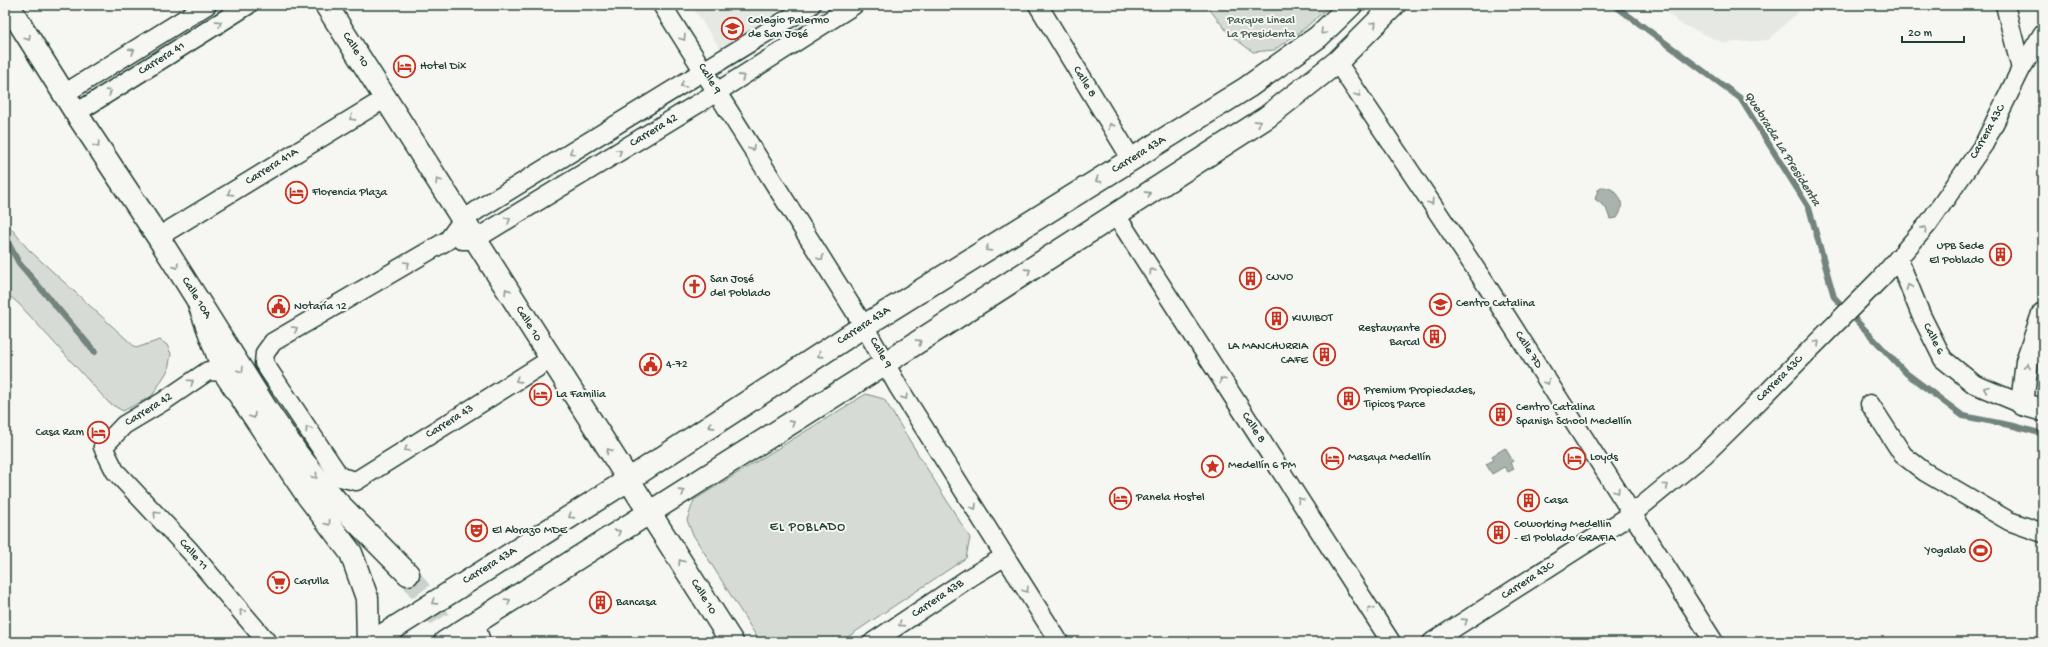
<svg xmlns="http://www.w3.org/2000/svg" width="2048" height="647" viewBox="0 0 2048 647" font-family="'Gochi Hand',sans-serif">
  <rect width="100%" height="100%" fill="#f6f6f2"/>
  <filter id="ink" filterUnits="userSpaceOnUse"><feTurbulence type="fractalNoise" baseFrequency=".025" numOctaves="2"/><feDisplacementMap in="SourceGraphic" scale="8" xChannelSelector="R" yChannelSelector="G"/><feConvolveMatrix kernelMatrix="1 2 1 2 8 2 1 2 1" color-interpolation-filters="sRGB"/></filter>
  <g filter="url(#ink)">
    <!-- built -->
    <g fill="#e6e8e4">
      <polygon points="691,5 797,5 722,51"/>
      <polygon points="1660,5 1805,5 1768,40 1724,43 1679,23"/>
    </g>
    <!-- green -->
    <g fill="#d6dbd6" stroke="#7a8c85">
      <polygon points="1206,5 1331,5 1305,28 1274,50 1253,52 1230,35"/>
      <polygon points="5,221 28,249 136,348 160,340 167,345 171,354 168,370 152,396 123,411 109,403 19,304 5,292"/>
      <polygon points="866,394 884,399 970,538 966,558 840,642 760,642 692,533 687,520 694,500"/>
    </g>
    <!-- water -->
    <g fill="#aab3ae" stroke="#72847d">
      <path d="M1603,187C1619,188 1627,205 1617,218L1610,219L1606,208L1595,199L1598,190Z"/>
      <polygon points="1505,448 1513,461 1510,463 1514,469 1508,472 1504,467 1492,474 1486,464 1494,460 1492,456"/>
    </g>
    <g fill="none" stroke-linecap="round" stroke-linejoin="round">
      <!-- stream -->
      <g stroke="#72847d" stroke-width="6">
        <polyline points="1614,5 1740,98 1809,208 1834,297 1906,373 1963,416 2014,426 2043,434"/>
        <polyline points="5,237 19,263 95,352"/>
      </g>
      <!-- secondary-tunnel -->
      <polyline stroke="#cbd1cc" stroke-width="22" stroke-dasharray="22 11" stroke-linecap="butt" points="408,574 434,610 453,642"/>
      <defs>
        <g id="minor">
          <polyline points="662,5 864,326 899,388 1059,642"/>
          <polyline points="1038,5 1132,160"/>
          <polyline points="2005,5 2021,69"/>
          <polyline points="1337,62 1487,286 1714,642"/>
          <polyline points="64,94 207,5"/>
          <polyline points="76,113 248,5"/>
          <polyline points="1116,215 1391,642"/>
          <polyline points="158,237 386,98"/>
          <polyline points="462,240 474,240 717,92 854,5"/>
          <polyline points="1898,258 1921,315 1943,359 1974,384 2022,404"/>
          <polyline points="551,359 356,481 340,477 264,363 265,353 273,342 448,240 462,221 479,209 811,5"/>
          <polyline points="224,372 208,371 164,401 124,425 103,447 115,471 190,551 267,642"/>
          <polyline points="1870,404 1903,455 1925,472 2009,521 2043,533"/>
          <polyline points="475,622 481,642"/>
          <polyline points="873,642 972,576 1004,557"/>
          <polyline points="1432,642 1632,514 1704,455 1750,410 1881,278 1928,224 1984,144 2021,69 2043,33"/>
        </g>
        <polyline id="tertiary" points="2043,314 2027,361 2022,404 2043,410"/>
        <g id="secondary">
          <polyline points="8,5 76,113 158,237 267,410 298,455 337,502 408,574"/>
          <polyline points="326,5 732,642"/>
        </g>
        <g id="primary">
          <polyline points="198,301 224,372 307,495 351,553 367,598 368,642"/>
          <polyline points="372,642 628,480 864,326 1248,87 1318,37 1351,5"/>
          <polyline points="445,642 859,380 1267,117 1337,62 1394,5"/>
        </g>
      </defs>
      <!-- minor casing -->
      <use href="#minor" stroke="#1f3d34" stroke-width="21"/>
      <!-- tertiary casing -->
      <use href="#tertiary" stroke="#1f3d34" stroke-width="25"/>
      <!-- secondary casing -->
      <use href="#secondary" stroke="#1f3d34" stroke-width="25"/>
      <!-- primary casing -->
      <use href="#primary" stroke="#1f3d34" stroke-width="25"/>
      <!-- minor -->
      <use href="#minor" stroke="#f6f6f2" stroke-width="18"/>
      <!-- tertiary -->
      <use href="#tertiary" stroke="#f6f6f2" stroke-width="22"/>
      <!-- secondary -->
      <use href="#secondary" stroke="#f6f6f2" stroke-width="22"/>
      <!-- primary -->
      <use href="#primary" stroke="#f6f6f2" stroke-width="22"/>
    </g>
    <!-- one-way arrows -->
    <defs><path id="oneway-chevron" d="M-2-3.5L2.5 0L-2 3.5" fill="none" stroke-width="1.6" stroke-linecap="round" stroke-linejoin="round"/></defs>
    <g stroke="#8a9a93">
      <use href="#oneway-chevron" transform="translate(219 23) rotate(-32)"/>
      <use href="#oneway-chevron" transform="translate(1374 24) rotate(-45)"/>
      <use href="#oneway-chevron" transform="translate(1323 32) rotate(135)"/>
      <use href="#oneway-chevron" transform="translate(28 38) rotate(58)"/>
      <use href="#oneway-chevron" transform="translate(683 38) rotate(57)"/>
      <use href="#oneway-chevron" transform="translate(132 51) rotate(-32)"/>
      <use href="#oneway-chevron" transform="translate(742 77) rotate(-33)"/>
      <use href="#oneway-chevron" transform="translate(683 85) rotate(149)"/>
      <use href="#oneway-chevron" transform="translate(109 92) rotate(-32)"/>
      <use href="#oneway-chevron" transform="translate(1358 94) rotate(56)"/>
      <use href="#oneway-chevron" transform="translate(352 118) rotate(148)"/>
      <use href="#oneway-chevron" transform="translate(1258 123) rotate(-33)"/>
      <use href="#oneway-chevron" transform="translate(1111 126) rotate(-121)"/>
      <use href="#oneway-chevron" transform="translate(97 145) rotate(56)"/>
      <use href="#oneway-chevron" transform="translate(752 148) rotate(58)"/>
      <use href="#oneway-chevron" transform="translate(572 152) rotate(149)"/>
      <use href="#oneway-chevron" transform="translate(619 152) rotate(-31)"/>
      <use href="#oneway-chevron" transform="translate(1098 180) rotate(148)"/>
      <use href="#oneway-chevron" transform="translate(438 181) rotate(-122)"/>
      <use href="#oneway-chevron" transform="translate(230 193) rotate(148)"/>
      <use href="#oneway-chevron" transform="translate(1148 194) rotate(-33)"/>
      <use href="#oneway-chevron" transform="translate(1431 202) rotate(56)"/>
      <use href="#oneway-chevron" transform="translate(508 220) rotate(-31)"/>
      <use href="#oneway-chevron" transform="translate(1924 229) rotate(-48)"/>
      <use href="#oneway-chevron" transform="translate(988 249) rotate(148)"/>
      <use href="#oneway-chevron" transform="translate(821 258) rotate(58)"/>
      <use href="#oneway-chevron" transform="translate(407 264) rotate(-30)"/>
      <use href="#oneway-chevron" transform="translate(176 266) rotate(59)"/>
      <use href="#oneway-chevron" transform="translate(1028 271) rotate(-33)"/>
      <use href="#oneway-chevron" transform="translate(1152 271) rotate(-123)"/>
      <use href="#oneway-chevron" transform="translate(1909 287) rotate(-112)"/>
      <use href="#oneway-chevron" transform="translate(507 291) rotate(-122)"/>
      <use href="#oneway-chevron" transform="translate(295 329) rotate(-30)"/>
      <use href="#oneway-chevron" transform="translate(919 342) rotate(-33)"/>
      <use href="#oneway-chevron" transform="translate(1817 343) rotate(-45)"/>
      <use href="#oneway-chevron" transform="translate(820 355) rotate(147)"/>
      <use href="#oneway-chevron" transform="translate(2027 366) rotate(-81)"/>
      <use href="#oneway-chevron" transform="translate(241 370) rotate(58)"/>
      <use href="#oneway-chevron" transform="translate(518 380) rotate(148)"/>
      <use href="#oneway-chevron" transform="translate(1222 380) rotate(-123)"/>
      <use href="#oneway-chevron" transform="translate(191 382) rotate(-34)"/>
      <use href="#oneway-chevron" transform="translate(1547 382) rotate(58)"/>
      <use href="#oneway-chevron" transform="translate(1986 389) rotate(-157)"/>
      <use href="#oneway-chevron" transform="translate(905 397) rotate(58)"/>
      <use href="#oneway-chevron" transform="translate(253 416) rotate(58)"/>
      <use href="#oneway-chevron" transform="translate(792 423) rotate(-32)"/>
      <use href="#oneway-chevron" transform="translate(711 426) rotate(147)"/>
      <use href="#oneway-chevron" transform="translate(308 429) rotate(-124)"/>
      <use href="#oneway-chevron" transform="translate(407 449) rotate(148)"/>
      <use href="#oneway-chevron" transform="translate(609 451) rotate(-123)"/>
      <use href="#oneway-chevron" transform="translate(315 476) rotate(50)"/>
      <use href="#oneway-chevron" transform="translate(1666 486) rotate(-39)"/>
      <use href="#oneway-chevron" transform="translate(1617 491) rotate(57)"/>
      <use href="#oneway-chevron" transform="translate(682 492) rotate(-32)"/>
      <use href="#oneway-chevron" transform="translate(1300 500) rotate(-123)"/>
      <use href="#oneway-chevron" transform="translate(974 507) rotate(58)"/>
      <use href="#oneway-chevron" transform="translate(156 514) rotate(-134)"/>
      <use href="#oneway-chevron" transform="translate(571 516) rotate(148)"/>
      <use href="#oneway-chevron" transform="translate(328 523) rotate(53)"/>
      <use href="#oneway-chevron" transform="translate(618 532) rotate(-32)"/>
      <use href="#oneway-chevron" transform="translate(681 562) rotate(-122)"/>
      <use href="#oneway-chevron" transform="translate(1026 590) rotate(57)"/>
      <use href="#oneway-chevron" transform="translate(508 601) rotate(-32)"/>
      <use href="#oneway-chevron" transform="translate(434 602) rotate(147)"/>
      <use href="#oneway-chevron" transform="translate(1370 609) rotate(-123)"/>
      <use href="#oneway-chevron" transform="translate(242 612) rotate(-130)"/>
      <use href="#oneway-chevron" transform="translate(1465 621) rotate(-33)"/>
      <use href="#oneway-chevron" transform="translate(901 624) rotate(146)"/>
    </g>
  </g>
  <!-- icons -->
  <defs>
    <symbol id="school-ring" viewBox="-11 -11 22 22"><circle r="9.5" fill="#f6f6f2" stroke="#c8321e" stroke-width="1.5"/><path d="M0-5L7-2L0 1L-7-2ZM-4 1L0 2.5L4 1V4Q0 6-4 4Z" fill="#c8321e"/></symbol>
    <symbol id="hotel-ring" viewBox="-11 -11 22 22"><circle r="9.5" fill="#f6f6f2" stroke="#c8321e" stroke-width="1.5"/><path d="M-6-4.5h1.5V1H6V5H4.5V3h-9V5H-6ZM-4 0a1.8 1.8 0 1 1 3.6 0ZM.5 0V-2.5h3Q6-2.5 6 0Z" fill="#c8321e"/></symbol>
    <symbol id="building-ring" viewBox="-11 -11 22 22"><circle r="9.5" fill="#f6f6f2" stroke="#c8321e" stroke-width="1.5"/><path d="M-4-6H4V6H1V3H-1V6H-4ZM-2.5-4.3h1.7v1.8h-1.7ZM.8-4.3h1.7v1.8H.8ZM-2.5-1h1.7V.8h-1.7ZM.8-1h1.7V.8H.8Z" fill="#c8321e"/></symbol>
    <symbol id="church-ring" viewBox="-11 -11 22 22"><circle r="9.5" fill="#f6f6f2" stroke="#c8321e" stroke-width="1.5"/><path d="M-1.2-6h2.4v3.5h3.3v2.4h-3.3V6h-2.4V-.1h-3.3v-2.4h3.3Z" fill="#c8321e"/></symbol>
    <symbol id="civic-ring" viewBox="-11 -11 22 22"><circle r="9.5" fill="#f6f6f2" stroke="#c8321e" stroke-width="1.5"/><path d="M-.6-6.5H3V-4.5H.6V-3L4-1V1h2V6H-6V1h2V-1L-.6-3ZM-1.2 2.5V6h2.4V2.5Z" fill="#c8321e"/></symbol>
    <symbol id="sight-ring" viewBox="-11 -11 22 22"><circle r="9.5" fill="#f6f6f2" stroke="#c8321e" stroke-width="1.5"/><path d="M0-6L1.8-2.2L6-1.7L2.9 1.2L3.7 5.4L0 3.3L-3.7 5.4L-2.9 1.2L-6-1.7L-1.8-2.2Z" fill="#c8321e"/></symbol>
    <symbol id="theatre-ring" viewBox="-11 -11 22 22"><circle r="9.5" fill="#f6f6f2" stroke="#c8321e" stroke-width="1.5"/><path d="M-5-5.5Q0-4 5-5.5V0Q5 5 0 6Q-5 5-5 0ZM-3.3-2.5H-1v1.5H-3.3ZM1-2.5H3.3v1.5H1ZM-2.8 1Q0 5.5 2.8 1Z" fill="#c8321e"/></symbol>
    <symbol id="stadium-ring" viewBox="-11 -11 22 22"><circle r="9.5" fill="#f6f6f2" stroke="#c8321e" stroke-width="1.5"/><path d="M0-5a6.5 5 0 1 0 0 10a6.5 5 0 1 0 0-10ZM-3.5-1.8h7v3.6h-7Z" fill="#c8321e"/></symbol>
    <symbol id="supermarket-ring" viewBox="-11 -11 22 22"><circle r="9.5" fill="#f6f6f2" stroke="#c8321e" stroke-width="1.5"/><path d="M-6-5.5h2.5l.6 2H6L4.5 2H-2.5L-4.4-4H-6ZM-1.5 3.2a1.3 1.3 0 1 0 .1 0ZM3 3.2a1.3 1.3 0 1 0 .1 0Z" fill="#c8321e"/></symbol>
  </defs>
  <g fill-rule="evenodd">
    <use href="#school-ring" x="720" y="16" width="25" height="25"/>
    <use href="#hotel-ring" x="392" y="54" width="25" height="25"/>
    <use href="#hotel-ring" x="284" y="180" width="25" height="25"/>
    <use href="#building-ring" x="1988" y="242" width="25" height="25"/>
    <use href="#building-ring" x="1238" y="266" width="25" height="25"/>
    <use href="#church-ring" x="682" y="274" width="25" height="25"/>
    <use href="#school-ring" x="1428" y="292" width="25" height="25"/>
    <use href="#civic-ring" x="266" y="294" width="25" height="25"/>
    <use href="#building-ring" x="1264" y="306" width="25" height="25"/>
    <use href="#building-ring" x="1422" y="324" width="25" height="25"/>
    <use href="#building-ring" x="1312" y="342" width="25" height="25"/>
    <use href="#civic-ring" x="638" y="352" width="25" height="25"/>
    <use href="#hotel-ring" x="528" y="382" width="25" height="25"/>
    <use href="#building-ring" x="1336" y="386" width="25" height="25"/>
    <use href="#building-ring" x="1488" y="402" width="25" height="25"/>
    <use href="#hotel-ring" x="86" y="420" width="25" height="25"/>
    <use href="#hotel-ring" x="1320" y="446" width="25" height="25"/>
    <use href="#hotel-ring" x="1562" y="446" width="25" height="25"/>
    <use href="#sight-ring" x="1200" y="454" width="25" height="25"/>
    <use href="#hotel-ring" x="1108" y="486" width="25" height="25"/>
    <use href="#building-ring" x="1516" y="488" width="25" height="25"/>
    <use href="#theatre-ring" x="464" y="518" width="25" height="25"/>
    <use href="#building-ring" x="1486" y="520" width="25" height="25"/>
    <use href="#stadium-ring" x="1968" y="538" width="25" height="25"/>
    <use href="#supermarket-ring" x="266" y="570" width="25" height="25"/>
    <use href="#building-ring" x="588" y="590" width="25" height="25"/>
  </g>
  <g text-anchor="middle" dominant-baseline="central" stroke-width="4" stroke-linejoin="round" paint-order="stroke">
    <!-- poi labels -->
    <g font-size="12" fill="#1f3d34" stroke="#f6f6f2" text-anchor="start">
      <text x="748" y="21">Colegio Palermo<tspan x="748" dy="14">de San José</tspan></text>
      <text x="420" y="67">Hotel Dix</text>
      <text x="312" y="193">Florencia Plaza</text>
      <text x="1984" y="247" text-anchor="end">UPB Sede<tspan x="1984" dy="14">El Poblado</tspan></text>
      <text x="1266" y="278">CUVO</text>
      <text x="710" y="280">San José<tspan x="710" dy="14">del Poblado</tspan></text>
      <text x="1456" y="304">Centro Catalina</text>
      <text x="294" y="307">Notaría 12</text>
      <text x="1292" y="319">KIWIBOT</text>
      <text x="1420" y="329" text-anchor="end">Restaurante<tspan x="1420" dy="14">Barcal</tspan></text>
      <text x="1308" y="347" text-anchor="end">LA MANCHURRIA<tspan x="1308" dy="14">CAFE</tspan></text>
      <text x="666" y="365">4-72</text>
      <text x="1364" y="391">Premium Propiedades,<tspan x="1364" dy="14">Tipicos Parce</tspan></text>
      <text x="556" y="395">La Familia</text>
      <text x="1516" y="408">Centro Catalina<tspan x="1516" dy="14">Spanish School Medellín</tspan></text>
      <text x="84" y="433" text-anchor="end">Casa Ram</text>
      <text x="1348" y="458">Masaya Medellín</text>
      <text x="1590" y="458">Loyds</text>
      <text x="1228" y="466">Medellín 6 PM</text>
      <text x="1136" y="498">Panela Hostel</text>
      <text x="1544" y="501">Casa</text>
      <text x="1514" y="525">Coworking Medellin<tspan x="1514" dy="14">- El Poblado GRAFIA</tspan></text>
      <text x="492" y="531">El Abrazo MDE</text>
      <text x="1966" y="551" text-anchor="end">Yogalab</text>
      <text x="294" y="582">Carulla</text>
      <text x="616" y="603">Bancasa</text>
    </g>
    <!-- park labels -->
    <g font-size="12" fill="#445d54" stroke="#f6f6f2">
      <text x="1261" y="21">Parque Lineal<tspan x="1261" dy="14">La Presidenta</tspan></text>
    </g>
    <!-- street labels -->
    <g font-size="12" fill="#1f3d34" stroke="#f6f6f2">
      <text transform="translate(355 50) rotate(57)">Calle 10</text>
      <text transform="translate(162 59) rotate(-32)">Carrera 41</text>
      <text transform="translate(709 79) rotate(58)">Calle 9</text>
      <text transform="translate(1084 82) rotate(59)">Calle 8</text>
      <text transform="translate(654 131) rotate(-31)">Carrera 42</text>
      <text transform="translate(1988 132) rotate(-61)">Carrera 43C</text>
      <text transform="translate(1139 155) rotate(-32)">Carrera 43A</text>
      <text transform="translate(272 167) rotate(-32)">Carrera 41A</text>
      <text transform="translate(196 298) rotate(58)">Calle 10A</text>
      <text transform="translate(528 324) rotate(58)">Calle 10</text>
      <text transform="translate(864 326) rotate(-33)">Carrera 43A</text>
      <text transform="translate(1933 339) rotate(63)">Calle 6</text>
      <text transform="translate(1528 350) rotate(58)">Calle 7D</text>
      <text transform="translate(880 353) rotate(60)">Calle 9</text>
      <text transform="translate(1780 379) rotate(-45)">Carrera 43C</text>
      <text transform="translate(149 410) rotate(-32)">Carrera 42</text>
      <text transform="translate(450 422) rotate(-32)">Carrera 43</text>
      <text transform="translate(1253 428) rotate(57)">Calle 8</text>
      <text transform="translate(193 555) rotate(49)">Calle 11</text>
      <text transform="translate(490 566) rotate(-32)">Carrera 43A</text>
      <text transform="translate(1528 581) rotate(-33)">Carrera 43C</text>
      <text transform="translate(703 597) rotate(58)">Calle 10</text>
      <text transform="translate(938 599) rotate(-34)">Carrera 43B</text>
    </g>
    <!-- water labels -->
    <g font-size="13" font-style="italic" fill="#425a52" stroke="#f6f6f2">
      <text transform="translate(1782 149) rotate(58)">Quebrada La Presidenta</text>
    </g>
    <!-- neighbourhood labels -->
    <g font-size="13" letter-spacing="1" fill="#1f3d34" stroke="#f6f6f2">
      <text x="808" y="527">EL POBLADO</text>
    </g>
  </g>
  <!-- margin -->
  <rect width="2048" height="647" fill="none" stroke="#f6f6f2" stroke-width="20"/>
  <rect x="10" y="10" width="2028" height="627" fill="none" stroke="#1f3d34" stroke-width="1.5" filter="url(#ink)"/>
  <!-- scale -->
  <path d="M1902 36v6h62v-6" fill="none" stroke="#1f3d34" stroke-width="2"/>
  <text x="1908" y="36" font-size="12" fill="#1f3d34" stroke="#f6f6f2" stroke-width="3" paint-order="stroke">20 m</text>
</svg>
